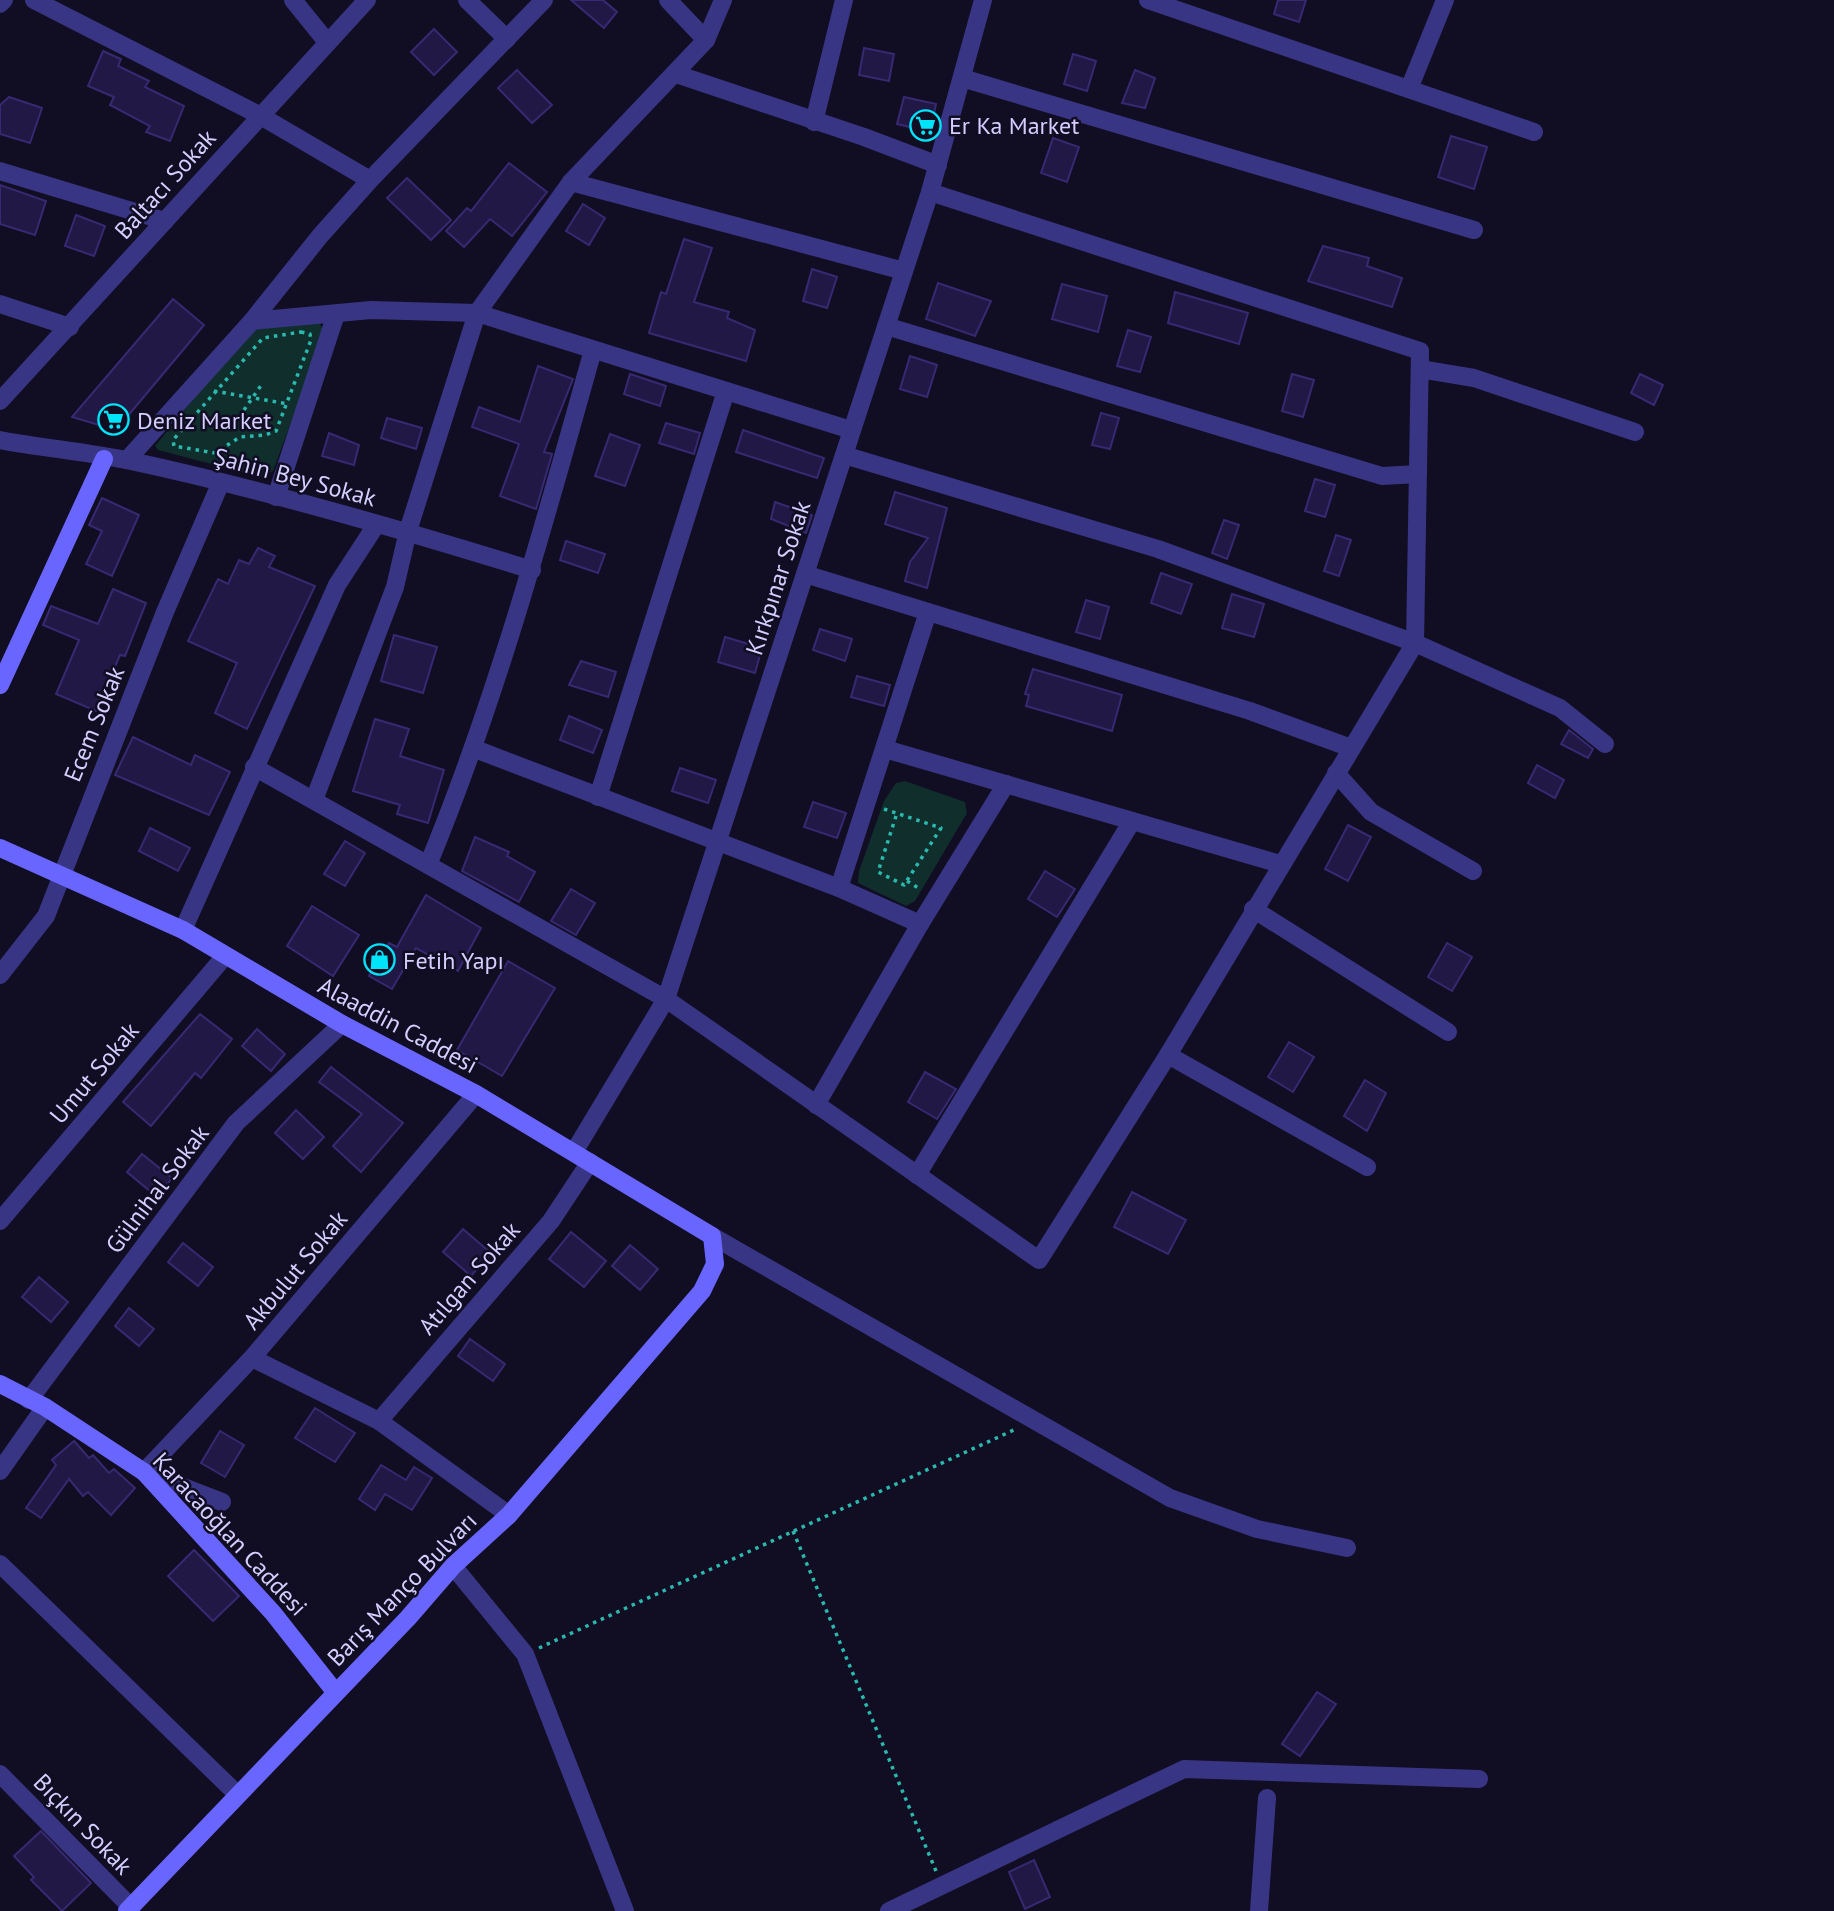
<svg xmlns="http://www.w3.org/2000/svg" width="1834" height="1911" viewBox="0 0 1834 1911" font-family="'PT Sans',sans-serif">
  <rect width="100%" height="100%" fill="#110d23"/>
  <!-- green -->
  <g fill="#102e2c">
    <polygon points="318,322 325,331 273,471 261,477 158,450 155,446 253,327"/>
    <polygon points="905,781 965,802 967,813 915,901 906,906 858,883 859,871 884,801 896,783"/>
  </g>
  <!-- building -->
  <g fill="#211845" stroke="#372972" stroke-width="2">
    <polygon points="571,0 603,0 617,12 604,28"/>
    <polygon points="1278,0 1306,0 1299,22 1274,14"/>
    <polygon points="434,29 457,52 434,75 411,52"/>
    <polygon points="864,48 894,54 889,81 859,75"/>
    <polygon points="103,51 121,59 118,66 149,81 145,87 184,106 170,141 146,132 150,126 110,105 114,97 88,86"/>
    <polygon points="1073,54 1096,61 1087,91 1064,84"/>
    <polygon points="517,70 552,105 532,123 498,88"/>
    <polygon points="1135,70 1155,78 1145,108 1122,103"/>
    <polygon points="9,97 42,108 30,143 0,134 0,105"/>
    <polygon points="904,97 936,104 930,132 897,124"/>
    <polygon points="1451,136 1487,147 1474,189 1438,177"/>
    <polygon points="1053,138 1079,147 1067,182 1041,173"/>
    <polygon points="509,163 547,192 512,236 490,219 464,247 446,231 467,208 471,211"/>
    <polygon points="407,178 451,220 431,240 387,198"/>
    <polygon points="0,185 46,201 35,235 0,224"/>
    <polygon points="583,204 605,218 589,245 566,231"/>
    <polygon points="76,215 105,226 94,256 65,246"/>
    <polygon points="684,239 712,248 694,302 729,312 727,318 755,330 746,361 649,333 661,292 666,294"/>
    <polygon points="1323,246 1369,258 1367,266 1402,278 1392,307 1308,281"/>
    <polygon points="812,269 837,277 827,308 803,301"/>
    <polygon points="938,283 991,301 975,336 926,319"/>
    <polygon points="1062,284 1107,296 1098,332 1052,319"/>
    <polygon points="1175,292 1248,313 1239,344 1168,323"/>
    <polygon points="173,299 204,325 116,430 72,417"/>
    <polygon points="1128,330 1151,337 1140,372 1117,366"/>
    <polygon points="910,356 937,365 927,397 900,389"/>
    <polygon points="538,366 573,379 544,452 552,454 536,509 500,496 519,444 472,427 479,407 520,422"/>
    <polygon points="630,374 666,386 660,406 624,394"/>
    <polygon points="1292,374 1314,380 1303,417 1282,411"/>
    <polygon points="1640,374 1663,385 1654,405 1631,393"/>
    <polygon points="1101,413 1119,418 1110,449 1092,445"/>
    <polygon points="387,418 422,428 416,449 381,438"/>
    <polygon points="666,423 700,433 694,454 659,443"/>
    <polygon points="743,430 824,458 817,478 736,452"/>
    <polygon points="329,433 359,445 354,465 322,456"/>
    <polygon points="610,434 640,445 625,486 595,476"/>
    <polygon points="1315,479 1335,485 1325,517 1305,511"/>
    <polygon points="895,492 947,508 927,588 905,581 910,562 928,538 885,524"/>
    <polygon points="102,498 139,515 112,576 86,564 102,531 89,525"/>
    <polygon points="775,502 812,515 806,533 771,519"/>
    <polygon points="1224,520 1239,525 1227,559 1212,553"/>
    <polygon points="1336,535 1351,540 1339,576 1324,571"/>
    <polygon points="566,541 605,554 598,573 560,560"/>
    <polygon points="258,548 275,556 269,567 315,586 247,729 215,713 237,663 188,641 218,579 228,584 239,560 249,564"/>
    <polygon points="1161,573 1192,584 1181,614 1151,603"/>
    <polygon points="113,589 146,603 125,656 120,655 96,711 56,694 79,640 43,625 51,606 98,624"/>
    <polygon points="1232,594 1264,604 1254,637 1222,628"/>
    <polygon points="1086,600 1109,607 1100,639 1076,632"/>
    <polygon points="820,629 852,639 845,661 813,650"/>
    <polygon points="394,635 437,647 423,693 381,681"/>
    <polygon points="725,637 762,648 755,673 718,662"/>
    <polygon points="581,661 616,672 608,697 569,685"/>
    <polygon points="1033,669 1122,695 1112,731 1026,706 1029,695 1025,694"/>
    <polygon points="857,676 890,685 884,706 851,697"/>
    <polygon points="569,716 602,730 593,753 560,740"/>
    <polygon points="375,719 409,729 400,756 444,770 428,823 397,814 400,805 353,791"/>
    <polygon points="1569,730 1593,749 1588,758 1561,744"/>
    <polygon points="133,737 191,765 195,755 230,772 209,815 115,775"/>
    <polygon points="1537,765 1564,780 1555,798 1528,783"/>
    <polygon points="680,768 716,780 708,803 672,791"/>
    <polygon points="813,802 846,813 837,838 804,827"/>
    <polygon points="1348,825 1371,837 1348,881 1325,869"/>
    <polygon points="150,828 190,848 178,871 139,851"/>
    <polygon points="475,837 509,852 507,856 535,872 519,902 462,871"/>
    <polygon points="345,841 365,853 345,886 324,874"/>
    <polygon points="1045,871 1075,889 1057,917 1028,899"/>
    <polygon points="571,889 595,903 576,935 551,921"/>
    <polygon points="426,895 481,928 458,971 416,948 392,989 369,976 389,943 397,947"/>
    <polygon points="312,906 359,935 333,976 287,946"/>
    <polygon points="1447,943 1472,957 1452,991 1428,977"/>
    <polygon points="508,961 555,988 502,1076 457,1050"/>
    <polygon points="200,1014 232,1039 201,1078 195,1073 151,1126 123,1102"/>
    <polygon points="257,1029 285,1054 271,1071 242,1046"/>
    <polygon points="1289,1042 1314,1057 1293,1092 1268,1077"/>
    <polygon points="331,1067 403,1123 361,1172 333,1146 362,1114 319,1082"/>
    <polygon points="925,1072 956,1089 937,1119 908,1102"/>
    <polygon points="1365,1080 1386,1093 1367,1131 1344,1116"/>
    <polygon points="296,1110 324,1137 303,1159 275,1133"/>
    <polygon points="142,1154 172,1178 157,1197 127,1172"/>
    <polygon points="1132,1192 1186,1220 1168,1254 1114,1227"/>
    <polygon points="463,1229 491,1253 471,1276 443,1252"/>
    <polygon points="571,1232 606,1261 584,1287 549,1259"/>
    <polygon points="183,1243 213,1267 198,1286 168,1262"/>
    <polygon points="630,1245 658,1269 640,1290 612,1266"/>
    <polygon points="39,1277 68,1302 51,1322 22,1297"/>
    <polygon points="129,1308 154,1329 139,1346 115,1326"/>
    <polygon points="470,1339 505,1364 493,1381 458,1356"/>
    <polygon points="315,1408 355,1433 335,1462 295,1438"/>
    <polygon points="220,1431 244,1445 225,1477 201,1463"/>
    <polygon points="74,1441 89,1458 93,1455 109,1473 114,1469 135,1488 111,1515 88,1492 83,1496 69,1479 41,1518 26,1508 56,1465 52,1460"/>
    <polygon points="381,1465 406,1480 414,1467 432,1478 412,1510 385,1494 375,1510 359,1499"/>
    <polygon points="194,1550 239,1596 213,1621 168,1576"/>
    <polygon points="1317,1692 1336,1704 1300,1756 1282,1744"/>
    <polygon points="41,1831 91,1883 62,1911 31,1880 34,1877 14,1856"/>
    <polygon points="1034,1860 1050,1897 1025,1909 1009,1872"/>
  </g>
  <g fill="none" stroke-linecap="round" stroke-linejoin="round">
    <!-- path -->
    <g stroke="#2ab9af" stroke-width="3.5" stroke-dasharray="3.5 5" stroke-linecap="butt">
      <polygon points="301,332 310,334 311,340 276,431 265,435 240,437 215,453 174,446 173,440 263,338"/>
      <polyline points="214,391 288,404"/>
      <polyline points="244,410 262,384"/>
      <polyline points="884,809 941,828 904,885 878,872 897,813"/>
      <polyline points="907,881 920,889"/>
      <polyline points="793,1531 936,1871"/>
      <polyline points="539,1648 1016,1429"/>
    </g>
    <!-- street -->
    <g stroke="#383684" stroke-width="18">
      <polyline points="34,0 259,115 370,180"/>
      <polyline points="293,0 327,42"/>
      <polyline points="467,0 507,39"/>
      <polyline points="668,0 706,40"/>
      <polyline points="1148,0 1534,132"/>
      <polyline points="0,4 4,0"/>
      <polyline points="676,74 864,137 938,165"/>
      <polyline points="962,78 1474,230"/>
      <polyline points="1409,89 1445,0"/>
      <polyline points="814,122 844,0"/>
      <polyline points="0,171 165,221"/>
      <polyline points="571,182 904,271"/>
      <polyline points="0,304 70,327"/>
      <polyline points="252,321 371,310 477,313 851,430"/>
      <polyline points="886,326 1382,476 1418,474"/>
      <polyline points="1420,369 1474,378 1635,432"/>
      <polyline points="0,401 367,0"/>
      <path d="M0,440C43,448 88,452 131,461C266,490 400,529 532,570"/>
      <polyline points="844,455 1158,549 1415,643 1560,708 1605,744"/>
      <polyline points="127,460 252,321 320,236 370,180 544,0"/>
      <polyline points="276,497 336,314"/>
      <polyline points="805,574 1250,711 1351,748"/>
      <polyline points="475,749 839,888 920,924"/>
      <polyline points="885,749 1280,864"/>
      <polyline points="254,767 666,999 1039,1260 1168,1055 1415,643 1420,351 930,192"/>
      <polyline points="1336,773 1371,812 1473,871"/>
      <polyline points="598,797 726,391"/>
      <polyline points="314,800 395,587 408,531 477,313 571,182 706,40 723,0"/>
      <path d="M428,865C497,698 544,524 593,350"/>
      <polyline points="839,888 928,612"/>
      <polyline points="1253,909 1448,1032"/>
      <polyline points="183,930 337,585 376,525"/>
      <polyline points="0,975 46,916 165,612 221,482"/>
      <polyline points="1168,1055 1367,1167"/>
      <polyline points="816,1105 920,924 1006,784"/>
      <polyline points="574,1152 666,999 930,192 983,0"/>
      <polyline points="917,1175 1132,821"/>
      <polyline points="0,1221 225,956"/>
      <polyline points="712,1236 1170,1498 1257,1529 1347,1548"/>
      <polyline points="252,1358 379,1421 509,1515"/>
      <polyline points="29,1400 236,1123 342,1024"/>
      <polyline points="379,1421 551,1221 590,1162"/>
      <polyline points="0,1471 45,1407"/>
      <polyline points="222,1502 144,1472 252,1358 476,1094"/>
      <polyline points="0,1564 237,1794"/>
      <polyline points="453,1566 525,1654 625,1911"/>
      <polyline points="0,1774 131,1907"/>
      <polyline points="889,1911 1184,1769 1479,1779"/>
      <polyline points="1259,1911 1267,1798"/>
    </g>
    <!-- secondary -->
    <g stroke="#6966ff" stroke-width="18">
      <polyline points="0,685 104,459"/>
      <polyline points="0,848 183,930 342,1024 476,1094 712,1236 715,1264 702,1291 509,1515 453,1566 408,1618 127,1911"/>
      <polyline points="0,1384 45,1407 144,1472 273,1613 336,1693"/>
    </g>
  </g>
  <!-- icons -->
  <defs>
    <symbol id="supermarket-ring" viewBox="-11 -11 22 22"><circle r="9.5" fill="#110d23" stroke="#00e4fa" stroke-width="1.5"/><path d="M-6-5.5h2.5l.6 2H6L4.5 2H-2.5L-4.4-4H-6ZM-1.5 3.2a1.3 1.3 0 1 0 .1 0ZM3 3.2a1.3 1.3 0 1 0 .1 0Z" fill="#00e4fa"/></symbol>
    <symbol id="shop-ring" viewBox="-11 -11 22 22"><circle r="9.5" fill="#110d23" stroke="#00e4fa" stroke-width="1.5"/><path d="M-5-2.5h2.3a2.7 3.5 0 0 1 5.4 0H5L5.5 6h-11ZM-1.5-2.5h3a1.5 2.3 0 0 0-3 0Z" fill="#00e4fa"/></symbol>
  </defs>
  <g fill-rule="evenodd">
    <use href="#supermarket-ring" x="908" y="108" width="35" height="35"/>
    <use href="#supermarket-ring" x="96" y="402" width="35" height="35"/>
    <use href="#shop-ring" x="362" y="942" width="35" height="35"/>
  </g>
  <g text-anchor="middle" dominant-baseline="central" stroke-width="5" stroke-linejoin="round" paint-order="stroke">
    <!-- poi labels -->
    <g font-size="24" fill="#d4cfff" stroke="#110d23" text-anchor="start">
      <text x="949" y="125">Er Ka Market</text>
      <text x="137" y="420">Deniz Market</text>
      <text x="403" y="960">Fetih Yapı</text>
    </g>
    <!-- street labels -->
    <g font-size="24" fill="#d4cfff" stroke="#110d23">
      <text transform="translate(165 184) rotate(-48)">Baltacı Sokak</text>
      <text transform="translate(295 477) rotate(15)">Şahin Bey Sokak</text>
      <text transform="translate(778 578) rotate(-72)">Kırkpınar Sokak</text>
      <text transform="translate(94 724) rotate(-68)">Ecem Sokak</text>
      <text transform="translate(398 1025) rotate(28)">Alaaddin Caddesi</text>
      <text transform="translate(94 1073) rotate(-50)">Umut Sokak</text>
      <text transform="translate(157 1189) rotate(-53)">Gülnihal Sokak</text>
      <text transform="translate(295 1270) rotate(-50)">Akbulut Sokak</text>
      <text transform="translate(469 1278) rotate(-49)">Atılgan Sokak</text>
      <text transform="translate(230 1534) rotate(47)">Karacaoğlan Caddesi</text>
      <text transform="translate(402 1589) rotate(-46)">Barış Manço Bulvarı</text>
      <text transform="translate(83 1824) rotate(46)">Bıçkın Sokak</text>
    </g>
  </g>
</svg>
